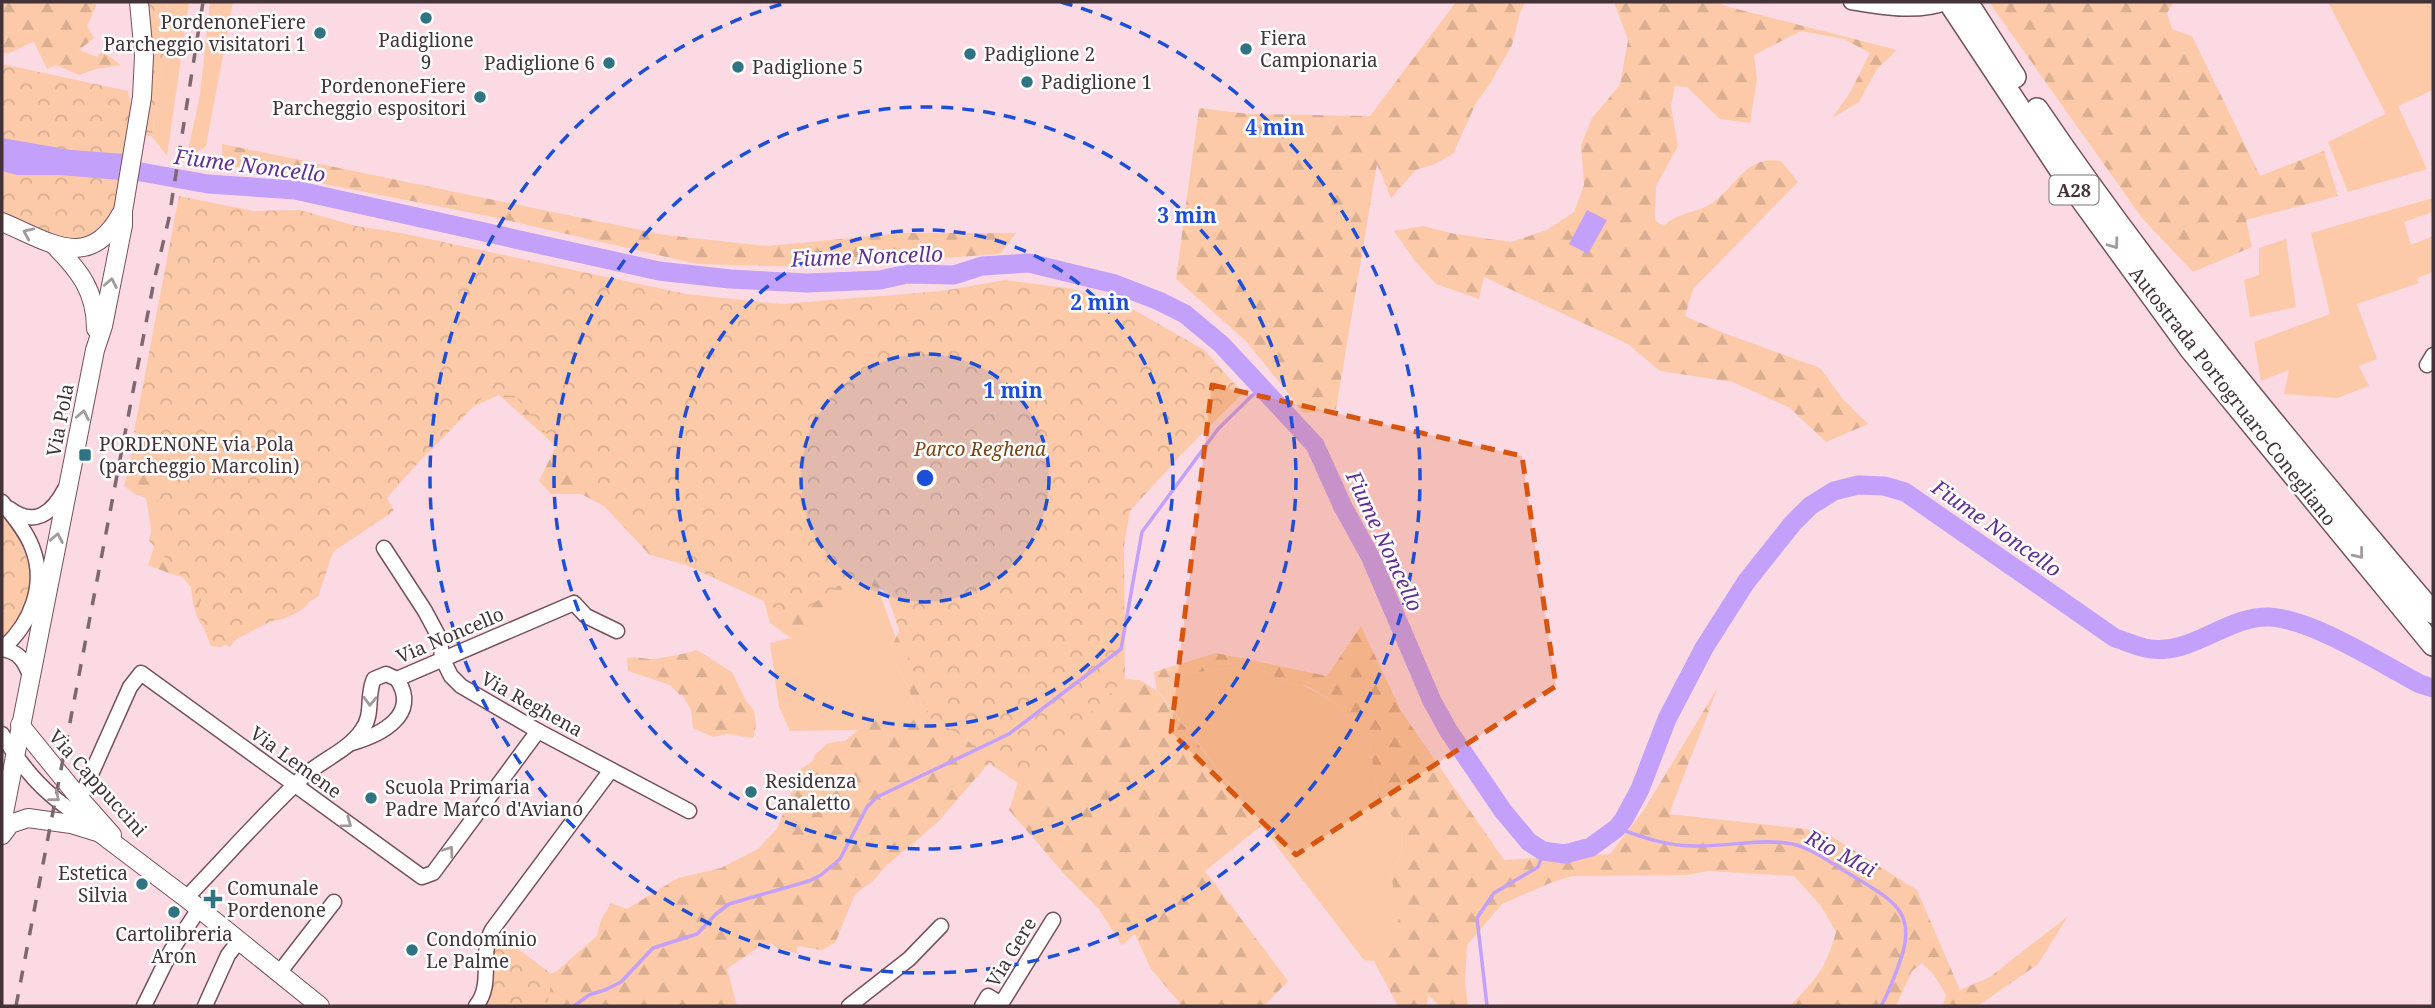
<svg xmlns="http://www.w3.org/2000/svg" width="2435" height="1008" viewBox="0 0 2435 1008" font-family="'Noto Serif',serif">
  <defs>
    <pattern id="forest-firs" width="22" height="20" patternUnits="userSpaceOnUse" patternTransform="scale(1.75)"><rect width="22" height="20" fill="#fccaa8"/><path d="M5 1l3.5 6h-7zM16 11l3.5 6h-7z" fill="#d9ae91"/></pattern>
    <pattern id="park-crowns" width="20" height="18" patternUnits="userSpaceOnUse" patternTransform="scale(1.75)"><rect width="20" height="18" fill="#fccaa8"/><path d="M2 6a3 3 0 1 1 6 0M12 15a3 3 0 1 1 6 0" fill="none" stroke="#d9ae91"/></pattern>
  </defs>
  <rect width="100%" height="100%" fill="#fcdae4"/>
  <!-- green -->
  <g fill="#fccaa8">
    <polygon points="168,2 189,2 167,156 152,137 163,61"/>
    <polygon points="210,2 233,2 206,146 186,160 200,95"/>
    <polygon points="2328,2 2433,2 2433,90 2398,106 2427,169 2348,192 2328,142 2386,114"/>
    <polygon points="2433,198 2433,212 2404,222 2411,245 2433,236 2433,272 2417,278 2419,283 2357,304 2377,359 2359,366 2369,386 2337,398 2284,394 2289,370 2261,381 2254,342 2330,314 2311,233"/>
    <polygon points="2286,239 2296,307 2250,317 2244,280 2259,275 2259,248"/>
    <path d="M862,582L878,588L896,639L891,649C897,669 909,685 914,705L902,718L880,717L858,730L790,731L779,707L770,643L791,638Z"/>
    <polygon points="1248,666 1255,667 1288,683 1302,685 1333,701 1369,741 1378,796 1401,829 1402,853 1391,872 1400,916 1387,948 1374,961 1364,960 1158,691 1183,674"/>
  </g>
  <!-- forest -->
  <g fill="url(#forest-firs)">
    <path d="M2,2H95L96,6L87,26L94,38L79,50L97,57L102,51L121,65L96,69L79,75L56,65L47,69L34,42C23,45 12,55 2,53Z"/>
    <polygon points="1456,2 1525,2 1520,13 1512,45 1491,82 1476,103 1453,154 1435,164 1416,170 1391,198 1377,164 1336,409 1304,413 1246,341 1176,279 1199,108 1249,114 1370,116"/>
    <path d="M1614,2H1716L1729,7L1897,50L1877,69L1859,102L1832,118L1851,91L1870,53L1844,39L1801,31L1754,55L1757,79L1750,123L1720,119L1687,87L1675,86L1671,106L1678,146L1656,186L1655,220L1663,226C1669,222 1675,217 1682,215C1691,211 1701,210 1709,205C1736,189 1744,155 1781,161L1798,182L1693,289L1685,316L1721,332L1820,368L1842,398L1868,424L1826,442L1790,408L1733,382L1660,371L1628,344L1484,277L1479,299L1436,284L1415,261L1394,231L1423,226L1455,234L1511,242L1547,230L1574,212L1584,185L1581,145L1592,118L1620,85L1628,40Z"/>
    <polygon points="1989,2 2174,2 2167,13 2172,29 2192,36 2260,176 2324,151 2338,196 2246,220 2252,247 2193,272 2142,218"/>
    <polygon points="222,144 665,235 767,246 903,233 1016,233 1000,254 817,267 697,264 493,217 222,164"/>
    <path d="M188,203L217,212L274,219L401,233L628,292L637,314H680L688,321L676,325L660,337L654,345L639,351L624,350L600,342L584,341L564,327L541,322L517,304L450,275L425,251L372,244L341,248L314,245L302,240L281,237L261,238L251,241L242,249L210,263L193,282L178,421L194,438L209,446L220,466L207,512C189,520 184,530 177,549L192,551C208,531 233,505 232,478C232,460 226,447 226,429L257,433L309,447L335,445L380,434L388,429L391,411L374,415L357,411L359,397L355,389L347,387L345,415L335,429C295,416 227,426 199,392L212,358L206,339L216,311L239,282L248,278L263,264L274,261L280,256L298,264L313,257L328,263L332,275L323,292L329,315L344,314L350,293L373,269L471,306L564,354L586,360L621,375L642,376L658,383L698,405L778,443L805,462L844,503L855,508L864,519L859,532L858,551L889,569L917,580L925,590L936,643L934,684L945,701L950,729L966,738L989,763L938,822L885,867L874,880L855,894L835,943L822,950L798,946L796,953L777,948L771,943L762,945L727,969L737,1006H510L503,980L524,965L545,978L557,971L597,936L601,920L611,903L627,909L678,878L721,868L758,849L777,829L801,769L813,761L815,755L828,743L845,741L858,730L880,717H902L914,704C909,685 897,669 891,649L909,608L902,597L862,582C838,601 818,626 791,638L770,623L764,601L747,588L699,564H683L650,555L604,506L581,494H551L539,481L556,446L499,395L446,419L420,452L406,465L392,473L379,478L349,467L338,469L299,489L254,534L222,557L204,539L208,560C233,563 267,537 287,523L295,533L313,527L327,558C322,571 318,589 311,600C297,620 267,623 245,626L230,647C195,628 194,615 190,578C180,578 158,569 148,565L154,547L146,498L135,494L124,486L155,351L172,246Z"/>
    <path d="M1361,626L1401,711L1504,860L1610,854L1644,810L1718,687L1669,814L1823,831L1917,890L1960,990L1990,977L2068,916L2038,964L1978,1006H1943L1946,995L1934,975L1922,963L1912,971L1896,1006H1790C1816,980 1826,968 1836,932L1821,906L1794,876L1708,871L1687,875L1573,876L1550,883L1502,904L1467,945L1465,982L1468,1006H1440L1428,995L1427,1006H1398L1374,961L1387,947L1400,916L1395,899L1391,872L1402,853L1401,829L1378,796L1369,741L1333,701L1307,686L1288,683L1255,667L1248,666L1183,674L1158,692L1261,826L1205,871L1288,981L1264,1006H1180L1179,1002L1151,969L1135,934L1122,945L1098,908L1066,876L1009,810L1018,783L1044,749L1125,679L1140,680L1157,691L1154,672L1216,653L1327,676Z"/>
    <path d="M697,650L732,672L746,701L754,710L756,725L753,738L727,734L713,737L693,728L691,710L682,694L680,695L670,685L628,671L627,658C636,656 642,658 650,659C660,659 688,653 697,650Z"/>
  </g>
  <!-- park -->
  <g fill="url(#park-crowns)">
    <polygon points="145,2 168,2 163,61 152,136 143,136"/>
    <polygon points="2,64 128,91 131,107 128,140 115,208 102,233 75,243 2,217"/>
    <polygon points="179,196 253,211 300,210 356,226 401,233 686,294 781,304 942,291 1005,280 1074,289 1136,311 1204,350 1243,393 1180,456 1130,511 1124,546 1125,679 1018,783 989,763 966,738 930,718 881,578 838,586 796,616 673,559 597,501 561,451 515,396 486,394 415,466 387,498 394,511 333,552 318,597 221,647 211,646 197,612 201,599 176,569 149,541 164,472 156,439 134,432"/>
    <path d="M2,516C40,553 38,603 2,639Z"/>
    <polygon points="495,932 553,975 547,1006 483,1006 489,998"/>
  </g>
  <!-- water -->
  <g fill="#c3a0f9">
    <polygon points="2,138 71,150 125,154 120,180 59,175 17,175 2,171"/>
    <polygon points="1587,210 1607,220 1588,254 1569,244"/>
  </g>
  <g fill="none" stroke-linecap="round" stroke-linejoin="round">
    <!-- stream -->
    <g stroke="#c3a0f9" stroke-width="3.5">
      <path d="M1617,828C1644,838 1670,847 1700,846C1729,846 1757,839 1786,843C1808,845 1829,862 1848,873C1893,901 1920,910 1898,967C1893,980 1888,994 1881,1006"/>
      <polyline points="574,1006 589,995 605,990 621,982 653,948 697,934 716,914 729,904 809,881 821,875 840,859 867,807 877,797 1009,734 1121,649 1142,532 1218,429 1261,387"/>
      <polyline points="1487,1006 1477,918 1494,893 1538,867 1544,851"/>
    </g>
    <!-- river -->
    <path stroke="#c3a0f9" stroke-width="19" d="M113,167L208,184L295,190L659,271L730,279L807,283L880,280L907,274L954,275L982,266L1029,263L1115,284L1159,301L1185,314L1221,344L1315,445L1343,507L1370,556L1432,701L1448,730L1503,811L1529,842L1543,851L1565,854L1591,847L1617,828L1624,819L1640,789L1667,719L1704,648L1746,582L1793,523L1810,506L1834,491L1858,485L1884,486L1905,492L2115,638C2125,641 2135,646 2145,648C2190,658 2225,616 2269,617C2312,619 2380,663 2420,684L2433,688"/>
    <defs>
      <g id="minor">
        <path d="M1851,2C1882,7 1917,14 1948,2"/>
        <polyline points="2427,365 2433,355"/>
        <path d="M2,502C13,516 26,531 32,547C47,584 31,624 2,649"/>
        <path d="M10,509C34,527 52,514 65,489"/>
        <polyline points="384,548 425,611 440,639 442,658 451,676 461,686 538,731 689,811"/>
        <path d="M2,649C19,652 24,660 30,675"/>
        <polyline points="397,679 574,603 586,616 617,631"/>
        <path d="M2,734C15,756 31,778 51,795C65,807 81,817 95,829"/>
        <path d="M352,743C380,735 421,715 397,679"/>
        <polyline points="80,799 130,687 141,673 422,877 433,873 538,731"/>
        <path d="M186,898C225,858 262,815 303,777C321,760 348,751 362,730C374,714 366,695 374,679L386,674L397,679"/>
        <polyline points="279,973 334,902"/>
        <polyline points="144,1006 171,951 199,909"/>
        <polyline points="205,1006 228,955 239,941"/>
        <path d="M476,1006C494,984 479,955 492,930L611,770"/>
        <polyline points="849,1006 909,959 941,926"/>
        <polyline points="982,1006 988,996 1001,1004 1053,920"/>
      </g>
      <g id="major">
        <path d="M2,222C48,241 89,273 121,214"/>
        <path d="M54,245C79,270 96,291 96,329"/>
        <polyline points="20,725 80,799 112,835"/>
        <polyline points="2,823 95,350 103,326 123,225 123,211 142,97 144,56 139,2"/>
        <polyline points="2,835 10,824 28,818 71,824 100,833 186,898 320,1006"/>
      </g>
      <g id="highway">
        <polyline points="1949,2 2063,174 2191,350 2433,645"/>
        <polyline points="1967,2 2015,77"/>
        <path d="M2037,109C2157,286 2295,450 2433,613"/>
      </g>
    </defs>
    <!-- minor casing -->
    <use href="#minor" stroke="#74515c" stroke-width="17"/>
    <!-- major casing -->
    <use href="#major" stroke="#74515c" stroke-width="20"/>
    <!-- highway casing -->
    <use href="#highway" stroke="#74515c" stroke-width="24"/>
    <!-- minor -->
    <use href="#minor" stroke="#fff" stroke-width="14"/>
    <!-- major -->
    <use href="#major" stroke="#fff" stroke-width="18"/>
    <!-- highway -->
    <use href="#highway" stroke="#fff" stroke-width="21"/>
    <!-- rail -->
    <polyline stroke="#7e686f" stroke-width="3.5" stroke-dasharray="12 12" stroke-linecap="butt" points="16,1006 154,281 169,218 203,2"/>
  </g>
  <!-- one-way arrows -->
  <defs><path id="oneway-chevron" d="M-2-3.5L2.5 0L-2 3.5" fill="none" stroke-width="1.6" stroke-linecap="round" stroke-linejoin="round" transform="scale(1.75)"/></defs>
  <g stroke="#a1999c">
    <use href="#oneway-chevron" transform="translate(28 233) rotate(-156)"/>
    <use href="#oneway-chevron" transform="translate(2114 244) rotate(54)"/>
    <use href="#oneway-chevron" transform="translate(111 283) rotate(-79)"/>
    <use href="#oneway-chevron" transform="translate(83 415) rotate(-79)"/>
    <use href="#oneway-chevron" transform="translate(57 538) rotate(-79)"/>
    <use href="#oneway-chevron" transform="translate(2359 554) rotate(51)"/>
    <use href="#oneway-chevron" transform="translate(370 701) rotate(92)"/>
    <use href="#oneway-chevron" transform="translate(55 797) rotate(39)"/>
    <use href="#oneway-chevron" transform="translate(347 823) rotate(36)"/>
    <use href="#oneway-chevron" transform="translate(449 851) rotate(-54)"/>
  </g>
  <!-- marked area -->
  <path fill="#d85510" fill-opacity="0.2" stroke="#d85510" stroke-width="5" stroke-dasharray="14 9" stroke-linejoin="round" d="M1212,385L1522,456L1556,686L1296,855L1171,732Z"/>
  <!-- distance rings -->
  <circle cx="925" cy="478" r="124" fill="#1d4ed8" fill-opacity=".12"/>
  <g fill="none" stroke="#1d4ed8" stroke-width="3.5" stroke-dasharray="12 9">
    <circle cx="925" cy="478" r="124"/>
    <circle cx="925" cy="478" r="248"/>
    <circle cx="925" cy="478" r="371"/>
    <path d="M1061 2A495 495 0 1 1 789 2"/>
  </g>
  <!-- markers -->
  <g fill="#307484" stroke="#fff" stroke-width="2.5">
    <circle cx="426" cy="18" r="7"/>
    <circle cx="320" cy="33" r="7"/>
    <circle cx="1246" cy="49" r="7"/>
    <circle cx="970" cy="54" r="7"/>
    <circle cx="609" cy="63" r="7"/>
    <circle cx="738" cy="67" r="7"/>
    <circle cx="1027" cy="82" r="7"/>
    <circle cx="480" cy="97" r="7"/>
    <rect x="78" y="448" width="14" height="14" rx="3.5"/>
    <circle cx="751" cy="792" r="7"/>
    <circle cx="371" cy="798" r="7"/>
    <circle cx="142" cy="884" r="7"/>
    <path d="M209.5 888.5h7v7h7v7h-7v7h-7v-7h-7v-7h7z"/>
    <circle cx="174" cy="912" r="7"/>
    <circle cx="412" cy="950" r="7"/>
  </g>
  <g text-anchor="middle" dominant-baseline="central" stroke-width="5" stroke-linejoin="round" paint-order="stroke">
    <!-- shield labels -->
    <rect fill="#fff" stroke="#7b7074" stroke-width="2" x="2049.5" y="175.5" width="49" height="29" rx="5"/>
    <g font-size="18" font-weight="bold" fill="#433338">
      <text x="2074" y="190">A28</text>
    </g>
    <!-- poi labels -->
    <g font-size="19" fill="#433338" stroke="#fff" text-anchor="start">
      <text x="306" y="22" text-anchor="end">PordenoneFiere<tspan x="306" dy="22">Parcheggio visitatori 1</tspan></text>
      <text x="1260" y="38">Fiera<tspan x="1260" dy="22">Campionaria</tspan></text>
      <text x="426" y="40" text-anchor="middle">Padiglione<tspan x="426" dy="22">9</tspan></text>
      <text x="984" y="54">Padiglione 2</text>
      <text x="595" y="63" text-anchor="end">Padiglione 6</text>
      <text x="752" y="67">Padiglione 5</text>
      <text x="1041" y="82">Padiglione 1</text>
      <text x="466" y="86" text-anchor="end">PordenoneFiere<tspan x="466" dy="22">Parcheggio espositori</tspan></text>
      <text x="99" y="444">PORDENONE via Pola<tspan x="99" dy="22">(parcheggio Marcolin)</tspan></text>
      <text x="765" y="781">Residenza<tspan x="765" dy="22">Canaletto</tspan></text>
      <text x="385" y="787">Scuola Primaria<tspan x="385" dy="22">Padre Marco d'Aviano</tspan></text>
      <text x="128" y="873" text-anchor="end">Estetica<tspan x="128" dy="22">Silvia</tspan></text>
      <text x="227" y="888">Comunale<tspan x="227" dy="22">Pordenone</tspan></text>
      <text x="174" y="934" text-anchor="middle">Cartolibreria<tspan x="174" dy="22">Aron</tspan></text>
      <text x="426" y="939">Condominio<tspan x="426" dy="22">Le Palme</tspan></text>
    </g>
    <!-- street labels -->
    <g font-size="19" fill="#433338" stroke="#fff">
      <text transform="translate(2233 396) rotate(52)">Autostrada Portogruaro-Conegliano</text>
      <text transform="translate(60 420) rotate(-79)">Via Pola</text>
      <text transform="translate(450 635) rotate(-23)">Via Noncello</text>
      <text transform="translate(532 704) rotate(29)">Via Reghena</text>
      <text transform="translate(296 762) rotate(36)">Via Lemene</text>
      <text transform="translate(98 783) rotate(48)">Via Cappuccini</text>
      <text transform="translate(1011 952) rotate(-59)">Via Gere</text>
    </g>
    <!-- park labels -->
    <g font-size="19" font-style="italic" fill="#7b4417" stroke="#fff">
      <text x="980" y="449">Parco Reghena</text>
    </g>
    <!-- water labels -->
    <g font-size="21" font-style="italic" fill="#603095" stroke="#fff">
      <text transform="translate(250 165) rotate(7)">Fiume Noncello</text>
      <text transform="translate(867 256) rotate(-2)">Fiume Noncello</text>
      <text transform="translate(1997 528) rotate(35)">Fiume Noncello</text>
      <text transform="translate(1385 541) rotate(65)">Fiume Noncello</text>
      <text transform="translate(1841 853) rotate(28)">Rio Mai</text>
    </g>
  </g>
  <circle cx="925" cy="478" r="10" fill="#1d4ed8" stroke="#fff" stroke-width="3.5"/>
  <g font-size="21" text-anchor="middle" font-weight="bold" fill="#1d4ed8" stroke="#fff" stroke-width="5" stroke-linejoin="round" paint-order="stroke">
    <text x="1275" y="135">4 min</text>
    <text x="1187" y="223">3 min</text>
    <text x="1100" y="310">2 min</text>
    <text x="1013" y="398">1 min</text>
  </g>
  <!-- border -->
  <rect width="2435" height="1008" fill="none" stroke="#433338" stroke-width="7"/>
</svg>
